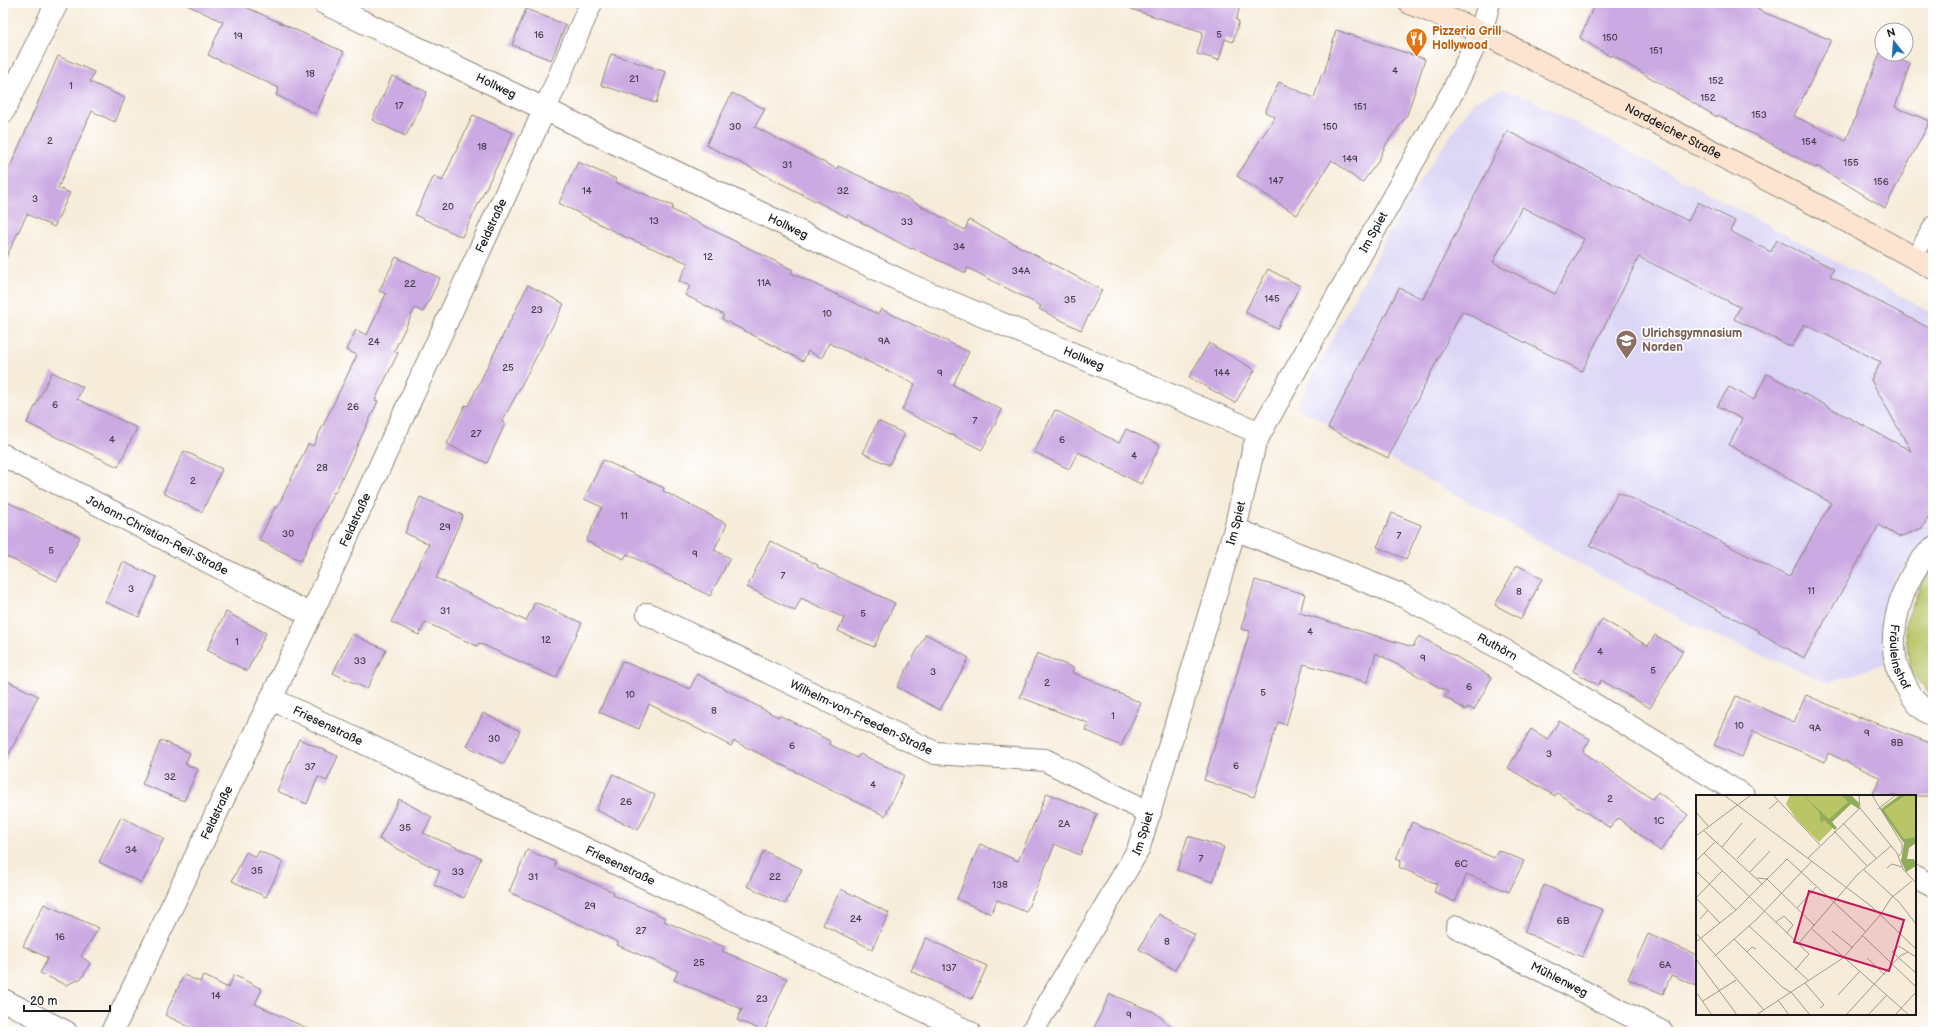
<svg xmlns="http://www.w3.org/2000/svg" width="1936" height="1035" viewBox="0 0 1936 1035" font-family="'Balsamiq Sans',sans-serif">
  <rect width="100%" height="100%" fill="#fff"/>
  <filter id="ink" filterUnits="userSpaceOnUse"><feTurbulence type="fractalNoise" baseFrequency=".025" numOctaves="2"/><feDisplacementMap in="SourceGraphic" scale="8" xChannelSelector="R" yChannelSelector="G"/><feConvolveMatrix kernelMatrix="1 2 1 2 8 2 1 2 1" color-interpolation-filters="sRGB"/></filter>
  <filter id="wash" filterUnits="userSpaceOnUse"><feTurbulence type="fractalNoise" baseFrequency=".012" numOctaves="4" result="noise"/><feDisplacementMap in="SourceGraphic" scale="16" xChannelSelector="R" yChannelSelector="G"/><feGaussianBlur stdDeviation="0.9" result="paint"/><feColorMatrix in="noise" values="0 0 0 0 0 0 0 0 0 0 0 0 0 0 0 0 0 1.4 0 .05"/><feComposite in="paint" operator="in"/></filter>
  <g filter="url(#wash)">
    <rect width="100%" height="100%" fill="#f7ecda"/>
    <!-- built -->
    <polygon fill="#dcd5f6" points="1503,89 1530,99 1933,313 1933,539 1895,577 1880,618 1886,663 1829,683 1695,627 1296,407 1406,201 1474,101"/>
    <!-- green -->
    <polygon fill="#b9c567" stroke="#6a7042" points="1933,566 1933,698 1910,672 1905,624 1922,582"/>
    <g id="blocks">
      <!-- building -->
      <g fill="#cba9e2" fill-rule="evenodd">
        <polygon points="183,3 237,3 344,52 316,114 276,95 279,88 208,55 223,22"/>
        <polygon points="1132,3 1241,3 1236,20 1239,21 1233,42 1225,39 1219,60 1197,54 1203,32 1131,9"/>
        <polygon points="1595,3 1763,3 1758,10 1831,40 1794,116 1846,141 1880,53 1910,64 1895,107 1930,121 1885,208 1817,166 1816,168 1718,115 1717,117 1612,55 1611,57 1580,38"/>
        <polygon points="526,9 566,25 551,60 512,45"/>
        <polygon points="1336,30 1425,59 1407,115 1387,143 1377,163 1362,183 1332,160 1297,215 1237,176 1275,117 1265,112 1279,82 1314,98 1322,73 1324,74"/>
        <polygon points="611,54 666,72 656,103 601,85"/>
        <polygon points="58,56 94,72 90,82 125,98 115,122 92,111 58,188 70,193 54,227 27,214 3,264 3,163 10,167"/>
        <polygon points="392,76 427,92 406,136 372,120"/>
        <polygon points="732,93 765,109 755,127 837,169 838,166 903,196 965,230 969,220 1102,290 1081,330 1039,309 1041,306 968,268 966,273 912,248 911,249 848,215 847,217 706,145"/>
        <polygon points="473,115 513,133 462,237 415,215 434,176 442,181"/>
        <path d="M1507,131L1688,221L1698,202L1735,221L1730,231L1771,252L1777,240L1834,269L1830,276L1933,330V509L1922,528L1899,537L1879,525L1804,658L1758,632L1759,631L1590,545L1618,492L1667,514L1789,577L1831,503L1729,445L1742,419L1717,406L1729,387L1754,400L1767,374L1911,451L1871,380L1881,362L1804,324L1792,347L1734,319L1740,307L1639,257L1582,371L1462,311L1388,458L1328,428L1399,288L1423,299ZM1522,207L1584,239L1555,294L1493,262Z"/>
        <polygon points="578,162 616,179 615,182 673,206 672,210 793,270 791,273 878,314 881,309 969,352 953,385 1002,410 982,450 902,410 915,384 829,343 822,358 808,351 803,361 722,319 724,315 685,295 690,286 679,281 688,263 623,236 559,203"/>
        <polygon points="396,257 440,278 423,312 415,308 394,351 398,353 375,400 378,401 335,493 334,492 301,561 259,540 275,507 277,508 308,444 313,446 357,355 346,350 356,330 367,335 386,294 379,291"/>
        <polygon points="1268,269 1300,286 1277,329 1245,312"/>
        <polygon points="528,285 564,304 502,422 505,424 487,463 447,444 465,405 468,406"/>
        <polygon points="1209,343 1255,370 1235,403 1189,377"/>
        <polygon points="52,372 83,387 77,399 137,428 118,467 27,423"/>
        <polygon points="1055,410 1119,443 1126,429 1160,445 1141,484 1078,452 1069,469 1034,452"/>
        <polygon points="878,421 905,434 889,465 863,453"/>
        <polygon points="184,451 222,469 202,512 163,493"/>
        <polygon points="603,460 664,488 663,491 727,524 714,550 730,558 710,596 627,554 624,559 586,541 602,507 584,499"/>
        <polygon points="420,497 463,515 436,578 526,621 535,602 582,623 556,678 479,643 477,646 425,622 419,635 391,622 429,544 405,533"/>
        <polygon points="3,500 80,537 57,581 3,555"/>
        <polygon points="1392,513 1421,525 1406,559 1377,547"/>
        <polygon points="770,541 818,565 817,567 895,603 874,647 838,631 844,618 801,598 795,611 747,587"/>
        <polygon points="123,562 157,577 139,617 105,602"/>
        <polygon points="1517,565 1542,579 1521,619 1495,605"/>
        <polygon points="1255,580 1305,594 1300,613 1413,647 1419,636 1492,677 1474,710 1468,707 1466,710 1445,697 1448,692 1376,653 1367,682 1304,664 1286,725 1278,722 1254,797 1204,780 1250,631 1241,629"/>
        <polygon points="226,612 266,633 247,671 207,650"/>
        <polygon points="1602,619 1648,646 1655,635 1683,651 1650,708 1601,680 1598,685 1573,671"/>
        <polygon points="352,634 386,650 367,689 333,673"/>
        <polygon points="926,634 969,658 940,710 897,687"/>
        <polygon points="1037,653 1074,668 1072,672 1141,703 1121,746 1085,730 1088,723 1020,697"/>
        <polygon points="622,661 690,689 697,674 778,717 779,715 830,741 829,744 857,758 860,754 904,775 885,816 734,741 731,746 649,704 639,729 599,712"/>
        <polygon points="3,679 38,696 3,766"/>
        <polygon points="1806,695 1859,718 1860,717 1933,744 1933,796 1872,796 1881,778 1828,753 1825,762 1753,731 1742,757 1714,745 1736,696 1794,722"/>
        <polygon points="483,713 520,731 504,764 467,746"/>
        <polygon points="1559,721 1590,739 1583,752 1652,799 1658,792 1688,815 1660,851 1618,818 1610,828 1557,793 1555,796 1508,768 1531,729 1548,739"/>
        <polygon points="299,739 338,756 327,781 318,777 307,804 277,791"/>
        <polygon points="161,740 190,753 185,764 198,769 184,801 142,784"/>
        <polygon points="613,774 655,795 638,830 596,810"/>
        <polygon points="1047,793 1097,814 1080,855 1055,844 1026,912 997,900 991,914 957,899 980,844 1018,861"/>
        <polygon points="399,799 432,817 423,833 481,858 464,898 434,885 440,871 379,839"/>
        <polygon points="121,817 164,838 142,883 99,862"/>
        <polygon points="1412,822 1494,858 1498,850 1524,861 1509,892 1467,874 1455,902 1434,892 1437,884 1399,867 1401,861 1396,859"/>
        <polygon points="1188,836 1224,847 1213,882 1177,870"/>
        <polygon points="527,850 556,862 555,867 614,892 613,895 666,918 664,921 724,947 722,951 787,979 764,1031 737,1020 742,1009 674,980 678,971 617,945 618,942 509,892"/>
        <polygon points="259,851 283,862 266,897 232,881 246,852 256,857"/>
        <polygon points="764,851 802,869 785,904 747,886"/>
        <polygon points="1544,885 1603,910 1582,957 1524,932"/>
        <polygon points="841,889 889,913 872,949 823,925"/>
        <polygon points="44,904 99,928 81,956 90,963 82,978 66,985 40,973 48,958 23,946"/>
        <polygon points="1159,914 1195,935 1175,970 1139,949"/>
        <polygon points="1648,934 1697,955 1697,986 1671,975 1663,994 1628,979"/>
        <polygon points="926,938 987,966 972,999 911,971"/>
        <polygon points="184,975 200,982 203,975 228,988 234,975 262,989 255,1004 315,1032 200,1032 165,1015"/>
        <polygon points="1110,994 1154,1012 1178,1032 1092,1032"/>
      </g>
    </g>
  </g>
  <g filter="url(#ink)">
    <use href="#blocks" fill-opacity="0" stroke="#8a847b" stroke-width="1"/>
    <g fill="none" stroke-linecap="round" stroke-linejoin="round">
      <defs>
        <polyline id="service" points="1914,257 1933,224"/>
        <g id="minor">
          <path id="s1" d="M324,3L910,285L1260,433"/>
          <polyline points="3,112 57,3"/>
          <path id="s2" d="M3,455L311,615"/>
          <path id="s3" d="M1235,529L1403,596L1511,654L1744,796"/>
          <path id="s4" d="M1933,548C1904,575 1888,624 1896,664C1898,671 1903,679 1906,686C1911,696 1922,712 1933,715"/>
          <path id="s5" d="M648,614L935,753L1045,760L1150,813"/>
          <path id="s6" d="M272,699L969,1032"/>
          <polyline points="1915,877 1933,886"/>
          <path id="s7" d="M1457,927L1662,1032"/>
          <polyline points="3,1000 66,1032"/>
          <path id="s8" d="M112,1032L311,615L545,109L591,3"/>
          <path id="s9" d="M1032,1032L1138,850L1235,529L1254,447L1260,433L1453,91L1481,32L1489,3"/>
        </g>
        <g id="secondary">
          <path id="s10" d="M1410,3L1481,32L1832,213L1933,268"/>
        </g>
      </defs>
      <!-- service casing -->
      <use href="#service" stroke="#8a847b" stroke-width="18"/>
      <!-- minor casing -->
      <use href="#minor" stroke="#8a847b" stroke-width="24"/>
      <!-- secondary casing -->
      <use href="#secondary" stroke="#8a847b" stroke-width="24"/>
      <!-- service -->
      <use href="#service" stroke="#fff" stroke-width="16"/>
      <!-- minor -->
      <use href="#minor" stroke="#fff" stroke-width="22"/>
      <!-- secondary -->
      <use href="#secondary" stroke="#fde4d0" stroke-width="22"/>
    </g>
  </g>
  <!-- icons -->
  <defs>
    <symbol id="restaurant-pin" viewBox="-11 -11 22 30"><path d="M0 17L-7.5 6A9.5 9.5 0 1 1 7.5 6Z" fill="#e8710a" stroke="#fff"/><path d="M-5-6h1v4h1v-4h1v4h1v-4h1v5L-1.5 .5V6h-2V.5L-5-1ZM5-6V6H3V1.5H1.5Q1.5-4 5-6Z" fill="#fff"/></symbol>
    <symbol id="school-pin" viewBox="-11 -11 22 30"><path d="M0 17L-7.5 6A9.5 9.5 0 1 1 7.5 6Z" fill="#8d6e63" stroke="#fff"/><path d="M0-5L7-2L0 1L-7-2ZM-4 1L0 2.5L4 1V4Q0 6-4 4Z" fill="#fff"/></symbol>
  </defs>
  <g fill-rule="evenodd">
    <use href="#restaurant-pin" x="1404" y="26" width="25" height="34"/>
    <use href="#school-pin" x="1614" y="328" width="25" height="34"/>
  </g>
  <g text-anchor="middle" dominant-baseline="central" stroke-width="3.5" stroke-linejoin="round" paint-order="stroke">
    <!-- number labels -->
    <g font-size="10" fill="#483f4e">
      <text x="539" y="35">16</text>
      <text x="1219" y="35">5</text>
      <text x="238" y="36">19</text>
      <text x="1610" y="38">150</text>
      <text x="1656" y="51">151</text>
      <text x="1395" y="71">4</text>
      <text x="310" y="74">18</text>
      <text x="634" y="79">21</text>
      <text x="1716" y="81">152</text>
      <text x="71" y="86">1</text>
      <text x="1708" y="98">152</text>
      <text x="399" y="106">17</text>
      <text x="1360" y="107">151</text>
      <text x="1759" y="115">153</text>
      <text x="735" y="127">30</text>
      <text x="1330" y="127">150</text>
      <text x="50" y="141">2</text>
      <text x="1809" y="142">154</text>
      <text x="482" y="147">18</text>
      <text x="1350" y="159">149</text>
      <text x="1851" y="163">155</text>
      <text x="787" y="165">31</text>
      <text x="1276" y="181">147</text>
      <text x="1881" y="182">156</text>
      <text x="587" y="191">14</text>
      <text x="843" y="191">32</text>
      <text x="35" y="199">3</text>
      <text x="448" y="207">20</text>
      <text x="654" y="221">13</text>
      <text x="907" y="222">33</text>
      <text x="959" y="247">34</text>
      <text x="708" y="257">12</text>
      <text x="1021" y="271">34A</text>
      <text x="764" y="283">11A</text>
      <text x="410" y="284">22</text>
      <text x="1272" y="299">145</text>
      <text x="1070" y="300">35</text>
      <text x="537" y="310">23</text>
      <text x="827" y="314">10</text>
      <text x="884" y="341">9A</text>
      <text x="374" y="342">24</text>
      <text x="508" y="368">25</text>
      <text x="940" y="373">9</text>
      <text x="1222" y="373">144</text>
      <text x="55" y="405">6</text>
      <text x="353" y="407">26</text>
      <text x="975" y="421">7</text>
      <text x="476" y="434">27</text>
      <text x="112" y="440">4</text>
      <text x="1062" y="440">6</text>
      <text x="1134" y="456">4</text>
      <text x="322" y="468">28</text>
      <text x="193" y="481">2</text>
      <text x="624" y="516">11</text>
      <text x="445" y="527">29</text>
      <text x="288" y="534">30</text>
      <text x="1399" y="536">7</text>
      <text x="51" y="551">5</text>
      <text x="695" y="554">9</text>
      <text x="783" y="576">7</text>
      <text x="131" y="589">3</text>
      <text x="1811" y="591">11</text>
      <text x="1519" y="592">8</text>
      <text x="445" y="611">31</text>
      <text x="863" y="614">5</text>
      <text x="1310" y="632">4</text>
      <text x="546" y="640">12</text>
      <text x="237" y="642">1</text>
      <text x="1600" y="652">4</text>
      <text x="1423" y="658">9</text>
      <text x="360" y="661">33</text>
      <text x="1653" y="671">5</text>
      <text x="933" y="672">3</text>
      <text x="1047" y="683">2</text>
      <text x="1469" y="687">6</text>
      <text x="1263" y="693">5</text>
      <text x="630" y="695">10</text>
      <text x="714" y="711">8</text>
      <text x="1113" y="716">1</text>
      <text x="1739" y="726">10</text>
      <text x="1815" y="728">9A</text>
      <text x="1867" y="733">9</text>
      <text x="494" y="739">30</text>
      <text x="1897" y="743">8B</text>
      <text x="792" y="746">6</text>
      <text x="1549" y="754">3</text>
      <text x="1236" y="766">6</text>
      <text x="310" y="767">37</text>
      <text x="170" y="777">32</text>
      <text x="873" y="785">4</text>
      <text x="1610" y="799">2</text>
      <text x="626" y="802">26</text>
      <text x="1659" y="821">1C</text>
      <text x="1064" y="824">2A</text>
      <text x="405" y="828">35</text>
      <text x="131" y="850">34</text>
      <text x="1201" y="859">7</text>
      <text x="1461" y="864">6C</text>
      <text x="257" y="871">35</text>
      <text x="458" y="872">33</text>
      <text x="533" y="877">31</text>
      <text x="775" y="877">22</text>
      <text x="1000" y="885">138</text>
      <text x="590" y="906">29</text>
      <text x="856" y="919">24</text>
      <text x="1563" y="921">6B</text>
      <text x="641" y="931">27</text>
      <text x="60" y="937">16</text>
      <text x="1167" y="942">8</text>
      <text x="699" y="963">25</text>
      <text x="1665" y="965">6A</text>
      <text x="949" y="968">137</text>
      <text x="216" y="996">14</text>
      <text x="762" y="999">23</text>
      <text x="1129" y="1015">9</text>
    </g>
    <!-- food labels -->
    <g font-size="12" font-weight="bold" fill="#c56008" stroke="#fff" text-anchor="start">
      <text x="1432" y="31">Pizzeria Grill<tspan x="1432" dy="14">Hollywood</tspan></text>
    </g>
    <!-- street labels -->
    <g font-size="12" fill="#1c1c1c" stroke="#fff">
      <text stroke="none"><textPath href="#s1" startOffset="191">Hollweg</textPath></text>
      <text stroke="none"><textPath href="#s10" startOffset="293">Norddeicher Straße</textPath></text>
      <text stroke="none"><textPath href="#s8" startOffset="891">Feldstraße</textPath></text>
      <text stroke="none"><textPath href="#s1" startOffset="515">Hollweg</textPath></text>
      <text stroke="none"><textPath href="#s9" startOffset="876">Im Spiet</textPath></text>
      <text stroke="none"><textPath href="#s1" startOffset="839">Hollweg</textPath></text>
      <text stroke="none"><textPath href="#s8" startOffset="567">Feldstraße</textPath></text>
      <text stroke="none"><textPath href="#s9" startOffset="552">Im Spiet</textPath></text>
      <text stroke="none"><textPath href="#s2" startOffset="174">Johann-Christian-Reil-Straße</textPath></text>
      <text stroke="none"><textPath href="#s3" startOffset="288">Ruthörn</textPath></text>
      <text stroke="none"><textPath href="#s4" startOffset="120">Fräuleinshof</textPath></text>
      <text stroke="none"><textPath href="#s5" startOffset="237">Wilhelm-von-Freeden-Straße</textPath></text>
      <text stroke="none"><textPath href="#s6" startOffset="62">Friesenstraße</textPath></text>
      <text stroke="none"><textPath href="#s8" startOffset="243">Feldstraße</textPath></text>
      <text stroke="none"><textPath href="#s9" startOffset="228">Im Spiet</textPath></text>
      <text stroke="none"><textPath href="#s6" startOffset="386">Friesenstraße</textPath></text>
      <text stroke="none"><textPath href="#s7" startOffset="115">Mühlenweg</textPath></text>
    </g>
    <!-- education labels -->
    <g font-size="12" font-weight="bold" fill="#785e54" stroke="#fff" text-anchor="start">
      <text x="1642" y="333">Ulrichsgymnasium<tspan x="1642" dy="14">Norden</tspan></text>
    </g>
  </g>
  <!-- overview -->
  <g transform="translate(1696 795)">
    <rect width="220" height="220" fill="#f7ecda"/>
    <path d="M94,0H145L155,9L136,27L139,31L123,47L101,25L90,9ZM204,0H220V45L207,47L184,14Z" fill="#b9c567"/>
    <path d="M107,0L133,24L152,7L145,0H155L163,8V14L155,9L136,27L141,33L139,35L128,25L125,28L123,17ZM204,0H210L188,15L208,44L220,42V48L213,53L211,64H218L220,71L210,77L205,66L208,48L185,15Z" fill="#92aa5c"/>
    <path fill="none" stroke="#9f998e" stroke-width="1" d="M28,0L175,111L220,154M77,0L124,50M163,0L164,13L201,58L207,74L220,88M176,0L206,49V57L203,61M73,14L82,6M182,14L200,0M0,17L12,31M147,28L180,63M7,35L66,89M138,36L171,71M0,41L55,0M26,52L46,28M8,58L113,159L99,175M112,63L164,13M41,64L60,43M0,66L19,47M191,73L196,69L206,72M167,74L203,107L220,129M0,76L40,115M54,77L74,56M61,83L71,84L119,131M0,103L26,76M0,103L24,128M101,113L120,92M4,124L12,115M80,127L88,121L97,130L91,138M53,131L113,186M116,134L213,220M136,136L157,153M0,138L68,215M166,140L220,192M38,144L51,157M0,147L40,115L91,64L169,136M102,149L161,80L195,51M60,154L56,152L51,157L86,192L96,198L114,220M212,157L203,151L196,157L220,178M20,160L61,124L116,66M171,163L189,180M0,164L41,220M109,188L128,210L124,213M0,197L16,220M142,200L164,176M82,205L93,220M7,206L40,185M60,220L147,163L185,119L195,103L216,86M150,220L204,161L212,157L220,162M172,220L191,200M199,220L220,197"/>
    <path fill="#c2185b" fill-opacity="0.15" stroke="#c2185b" stroke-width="2" d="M113,96L208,125L193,176L98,147Z"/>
    <rect width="220" height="220" fill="none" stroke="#1c1c1c" stroke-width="2"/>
  </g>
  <!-- margin -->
  <rect width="1936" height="1035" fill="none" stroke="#fff" stroke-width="16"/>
  <!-- north arrow -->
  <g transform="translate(1894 42) rotate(343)"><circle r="19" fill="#ffffff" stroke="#a4a4a4"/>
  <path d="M0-3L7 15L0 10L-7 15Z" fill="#1f6fb2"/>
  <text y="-6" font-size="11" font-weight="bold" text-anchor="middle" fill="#1c1c1c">N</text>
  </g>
  <!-- scale -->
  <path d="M24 1005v6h86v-6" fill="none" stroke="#1c1c1c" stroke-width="2"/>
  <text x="30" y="1005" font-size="12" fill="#1c1c1c" stroke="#ffffff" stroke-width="3" paint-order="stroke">20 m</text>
</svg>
